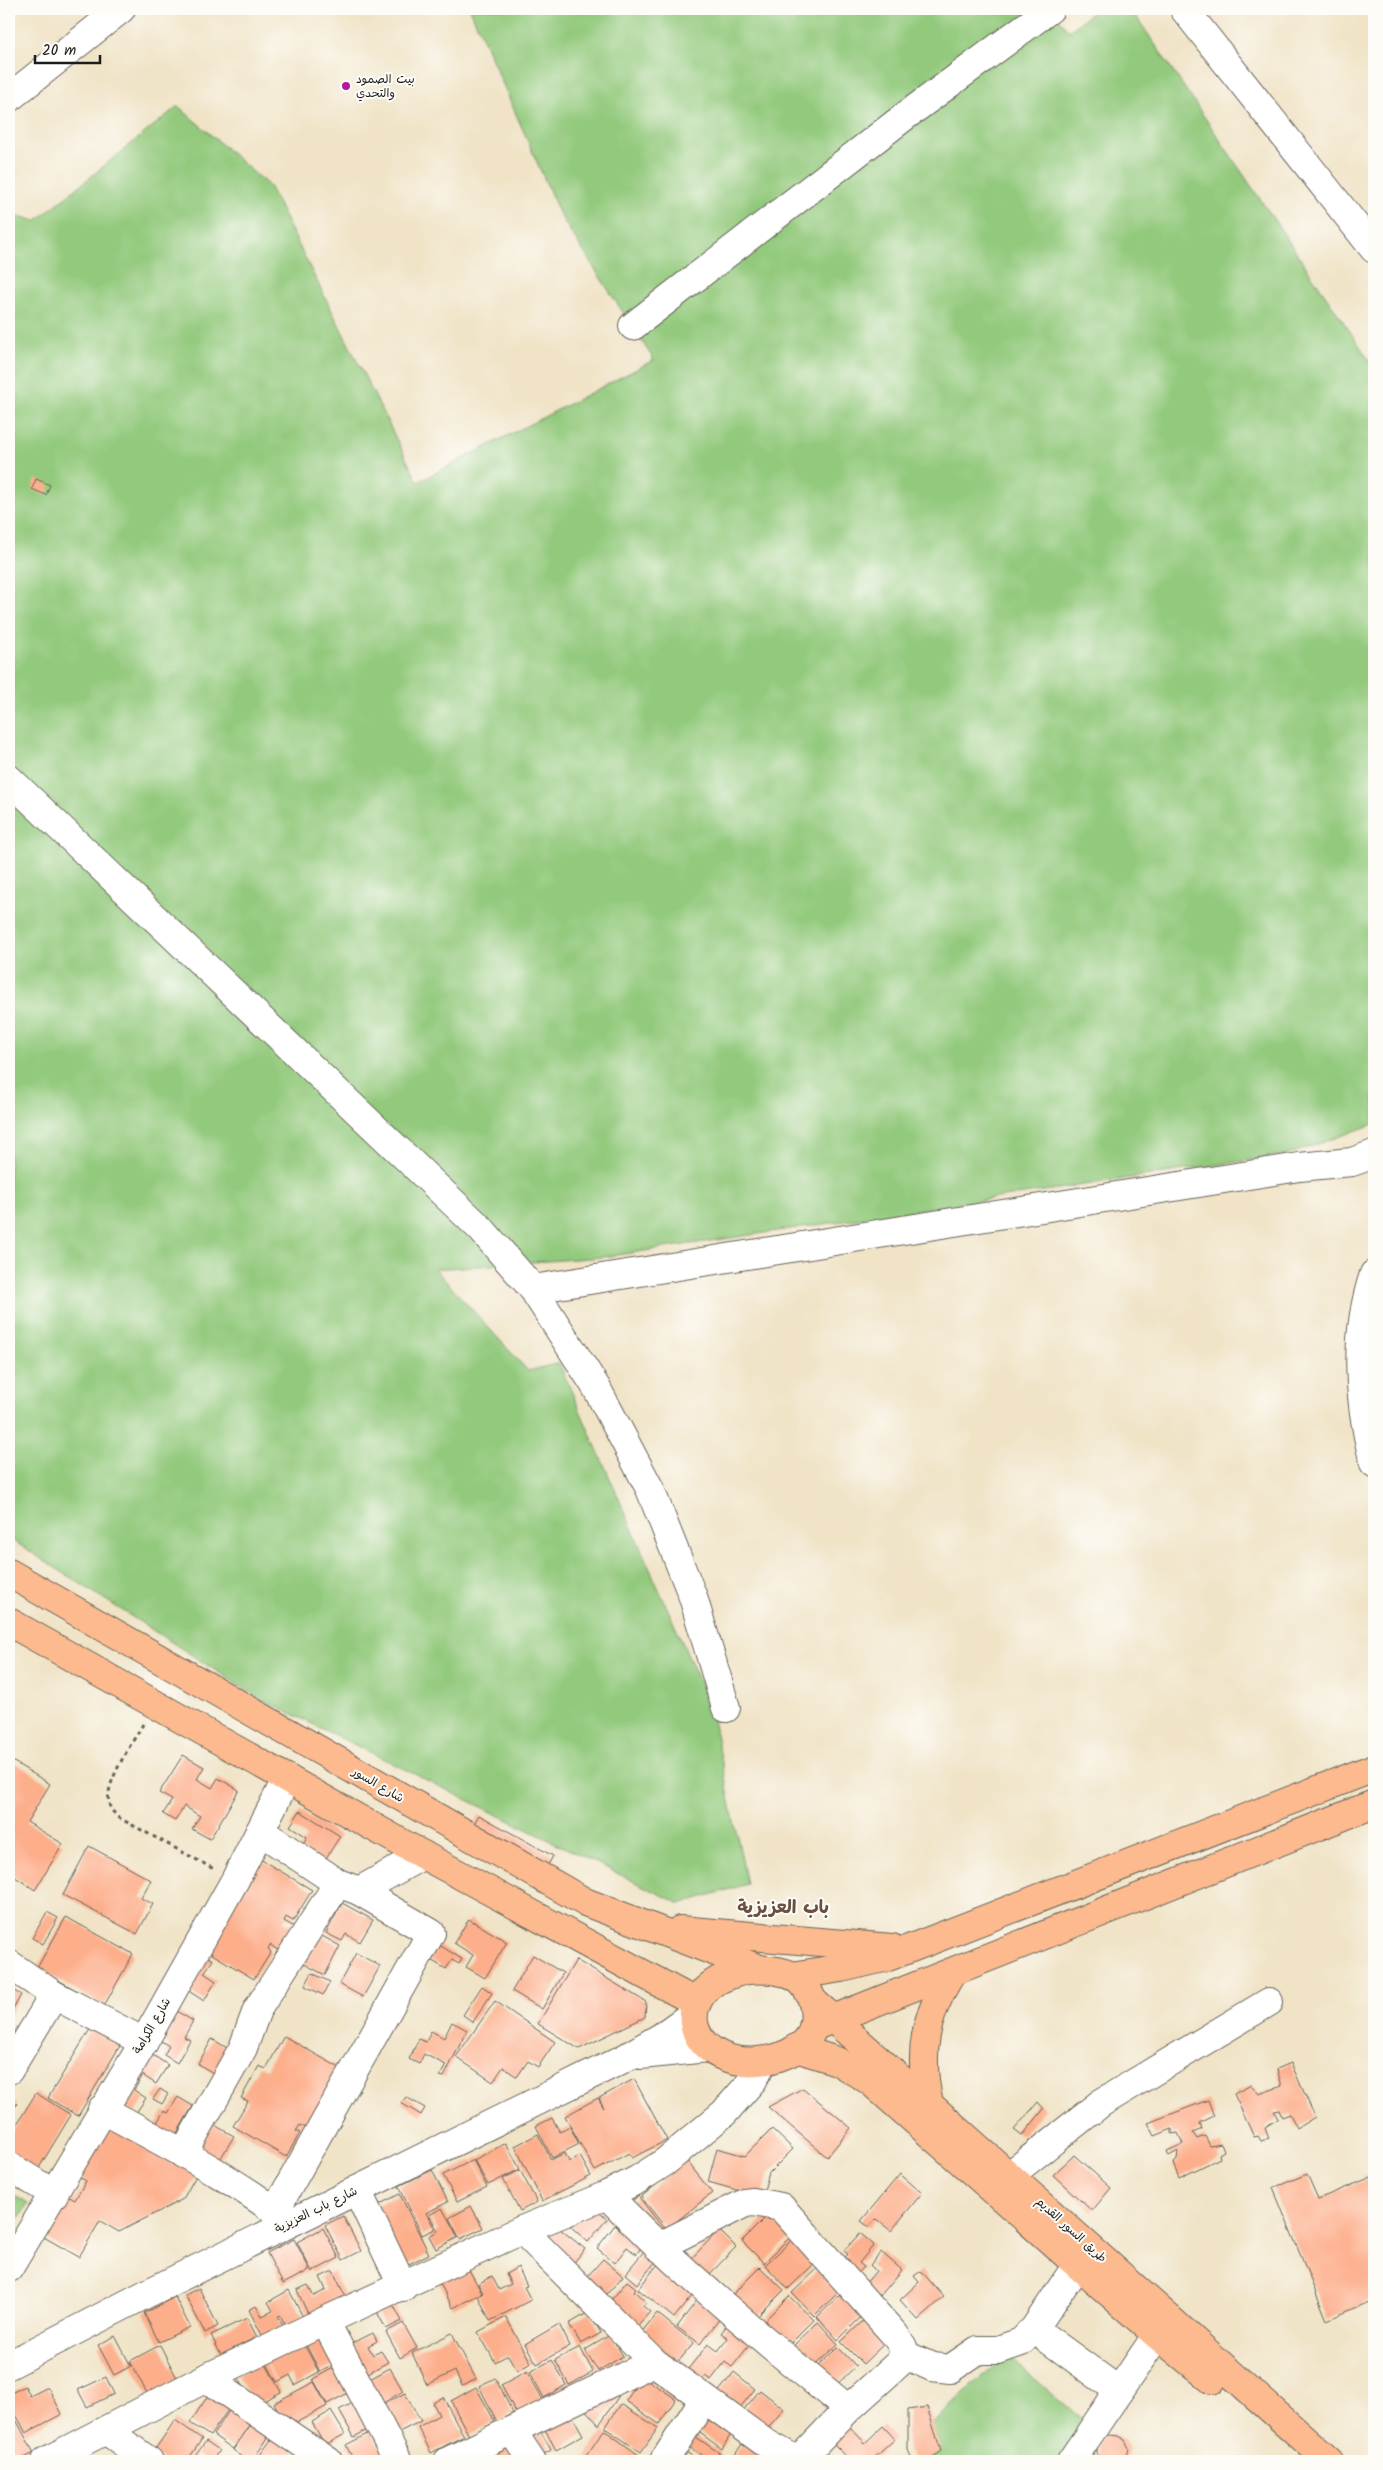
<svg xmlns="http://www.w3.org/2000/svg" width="1383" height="2470" viewBox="0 0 1383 2470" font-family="Kalam,'Playpen Sans Arabic',sans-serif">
  <rect width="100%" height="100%" fill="#fdfcf7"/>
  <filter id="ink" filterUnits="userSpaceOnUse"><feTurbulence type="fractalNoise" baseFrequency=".02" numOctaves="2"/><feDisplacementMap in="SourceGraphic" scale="10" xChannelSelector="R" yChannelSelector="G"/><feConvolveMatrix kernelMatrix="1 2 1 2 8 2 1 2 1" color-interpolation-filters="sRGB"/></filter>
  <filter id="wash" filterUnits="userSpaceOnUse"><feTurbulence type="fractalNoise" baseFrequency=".0096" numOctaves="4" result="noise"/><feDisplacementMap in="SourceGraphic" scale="20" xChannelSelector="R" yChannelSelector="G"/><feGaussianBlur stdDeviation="1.12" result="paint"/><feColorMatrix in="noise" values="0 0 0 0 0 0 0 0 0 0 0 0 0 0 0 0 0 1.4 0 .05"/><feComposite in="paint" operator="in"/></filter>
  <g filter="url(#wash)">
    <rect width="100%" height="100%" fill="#f0e3c6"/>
    <!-- green -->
    <g fill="#92c97b" stroke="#57724c">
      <polygon points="470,9 1051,9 1069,31 1097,9 1131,9 1374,367 1374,1124 1290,1154 604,1257 435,1269 528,1371 559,1363 710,1705 747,1884 680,1904 257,1697 9,1538 9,213 36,221 178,106 269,186 418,482 654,360 561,217"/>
      <polygon points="9,2192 28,2204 9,2234"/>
      <polygon points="1008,2356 1089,2425 1058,2461 927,2461 908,2450 952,2402"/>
    </g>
    <g id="blocks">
      <!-- building -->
      <g fill="#fdaf8c">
        <polygon points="36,479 50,485 46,495 32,489"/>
        <polygon points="183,1755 204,1767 197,1779 212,1788 218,1778 239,1790 210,1839 192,1829 200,1816 184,1806 175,1821 163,1814 172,1800 159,1793"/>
        <polygon points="9,1759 50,1784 27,1822 63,1844 35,1890 9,1873"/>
        <polygon points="300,1811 340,1836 323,1863 300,1848 307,1837 290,1826"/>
        <polygon points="479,1815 553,1856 542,1876 468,1834"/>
        <polygon points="89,1846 151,1880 141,1898 153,1904 137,1934 63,1895"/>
        <polygon points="260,1859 312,1890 293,1921 286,1917 284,1921 296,1928 281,1952 270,1945 268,1949 271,1952 254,1979 202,1948"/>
        <polygon points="342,1903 373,1920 360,1942 346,1934 342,1941 326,1933"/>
        <polygon points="47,1912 58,1918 43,1944 32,1938"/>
        <polygon points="66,1917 133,1954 104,2006 37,1968"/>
        <polygon points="469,1919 507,1942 485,1978 466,1967 473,1955 454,1943"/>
        <polygon points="313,1931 340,1946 325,1975 297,1960"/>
        <polygon points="431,1940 462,1959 459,1964 452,1960 446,1969 422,1955"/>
        <polygon points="202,1953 213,1960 204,1973 216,1981 204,2001 181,1986"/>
        <polygon points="356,1953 380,1966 363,1997 339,1984"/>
        <polygon points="533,1955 563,1973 542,2009 512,1991"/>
        <polygon points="576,1960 646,2002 645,2017 579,2049 538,2024"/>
        <polygon points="312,1973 330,1982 323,1995 305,1986"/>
        <polygon points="482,1986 492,1993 473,2022 463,2015"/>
        <polygon points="9,1988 21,1995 9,2016"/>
        <polygon points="495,2001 555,2042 538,2067 528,2061 517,2077 503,2067 493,2082 456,2057"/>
        <polygon points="173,2009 193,2021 184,2037 190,2040 177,2063 164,2055 169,2046 156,2038"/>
        <polygon points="452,2022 467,2030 444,2077 440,2076 446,2065 424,2054 419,2064 409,2059 419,2039 426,2042 431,2031 444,2038"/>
        <polygon points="92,2026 121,2044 78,2116 48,2098"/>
        <polygon points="284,2036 345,2071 306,2128 300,2125 296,2131 300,2133 286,2157 233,2126 248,2101 241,2098 259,2066 266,2069"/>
        <polygon points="212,2039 234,2052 220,2077 198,2064"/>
        <polygon points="148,2052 168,2065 156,2084 136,2071"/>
        <polygon points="1291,2063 1315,2117 1297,2128 1290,2114 1282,2117 1279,2110 1274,2111 1278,2119 1265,2127 1269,2138 1261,2141 1258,2136 1254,2137 1234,2094 1251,2085 1259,2094 1282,2086 1277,2069"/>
        <polygon points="130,2069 142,2077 134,2090 146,2098 136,2113 112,2098"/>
        <polygon points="634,2079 667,2140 632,2158 629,2153 595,2171 565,2116 598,2098 604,2108 599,2098"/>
        <polygon points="803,2088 851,2128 827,2157 768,2107"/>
        <polygon points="160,2089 168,2094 162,2104 153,2099"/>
        <polygon points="36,2093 71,2115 37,2171 9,2153 9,2137"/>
        <polygon points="178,2097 193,2106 174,2138 155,2126 164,2111 168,2113"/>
        <polygon points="406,2097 425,2108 421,2115 401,2103"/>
        <polygon points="9,2099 17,2104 9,2117"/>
        <polygon points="1208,2100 1214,2116 1200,2123 1202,2129 1193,2133 1197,2139 1205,2136 1210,2146 1221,2144 1224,2151 1219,2154 1220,2158 1179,2178 1173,2164 1177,2160 1178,2151 1169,2156 1167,2151 1183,2144 1178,2133 1172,2134 1172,2129 1155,2136 1148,2123"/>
        <polygon points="1038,2102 1044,2109 1022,2136 1014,2130"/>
        <polygon points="552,2118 560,2132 570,2127 579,2144 552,2158 536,2126"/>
        <polygon points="107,2120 198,2172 183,2199 119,2232 100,2221 79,2257 42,2236 66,2195 75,2200 86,2181 75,2174"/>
        <polygon points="211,2123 234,2136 216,2166 194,2153"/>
        <polygon points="772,2129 793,2149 769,2173 762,2197 708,2182 717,2148 745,2156"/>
        <polygon points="538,2134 551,2160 565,2153 569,2162 580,2156 591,2176 542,2201 515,2146"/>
        <polygon points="506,2143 520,2169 488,2185 474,2160"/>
        <polygon points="1074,2155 1111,2188 1092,2211 1053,2175"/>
        <polygon points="473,2160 487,2187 457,2202 443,2175"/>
        <polygon points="686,2160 712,2193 667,2229 641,2197"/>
        <polygon points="432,2170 448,2202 426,2213 435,2229 422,2235 399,2186"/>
        <polygon points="520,2170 537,2202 520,2211 503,2179"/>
        <polygon points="900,2174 922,2193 891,2231 876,2219 869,2227 861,2221"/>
        <polygon points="1307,2174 1318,2199 1374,2176 1374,2300 1327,2320 1273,2188"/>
        <polygon points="400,2194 429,2254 403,2267 374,2207"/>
        <polygon points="638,2196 664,2229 652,2239 626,2206"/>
        <polygon points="589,2204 607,2219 588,2242 570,2226"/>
        <polygon points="471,2206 483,2228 460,2239 449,2218"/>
        <polygon points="442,2208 458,2237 436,2249 429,2236 438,2231 429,2215"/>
        <polygon points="771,2212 792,2235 764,2263 742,2241"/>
        <polygon points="343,2216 361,2251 343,2260 325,2225"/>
        <polygon points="554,2224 585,2249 571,2266 541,2241"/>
        <polygon points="615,2225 642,2247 636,2254 627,2247 615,2263 597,2248"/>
        <polygon points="323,2228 339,2258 312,2272 297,2242"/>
        <polygon points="719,2230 736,2247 706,2278 689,2261"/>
        <polygon points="860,2233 874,2245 859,2263 864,2267 851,2281 836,2269 848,2254 844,2251"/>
        <polygon points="795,2237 817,2261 788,2289 765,2265"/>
        <polygon points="294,2239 310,2270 283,2284 267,2253"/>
        <polygon points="645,2250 657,2260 637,2284 625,2274"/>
        <polygon points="881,2252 902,2270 874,2303 860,2290 876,2271 870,2265"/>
        <polygon points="603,2259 623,2276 606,2295 586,2278"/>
        <polygon points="464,2261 482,2293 453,2308 436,2276"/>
        <polygon points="659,2263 695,2292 674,2318 638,2289"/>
        <polygon points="518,2267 527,2286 524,2287 531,2300 490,2321 478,2296 483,2293 478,2284 492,2276 499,2290 511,2284 506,2274"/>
        <polygon points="760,2267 784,2290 749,2325 725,2302"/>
        <polygon points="818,2268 840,2291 814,2316 792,2293"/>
        <polygon points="333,2271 346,2298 309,2316 297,2290 308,2285 314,2296 326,2290 320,2277"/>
        <polygon points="921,2271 944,2297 918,2320 900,2300 919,2282 914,2276"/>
        <polygon points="627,2281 636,2288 634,2291 646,2302 643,2306 650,2312 637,2326 608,2304"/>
        <polygon points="199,2288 218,2326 205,2333 185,2295"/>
        <polygon points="289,2290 303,2317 286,2326 280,2315 278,2316 283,2326 263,2337 249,2310 256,2306 262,2316 273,2311 268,2302"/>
        <polygon points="841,2294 862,2316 838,2340 817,2317"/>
        <polygon points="789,2296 814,2320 785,2349 760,2325"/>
        <polygon points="175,2297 190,2327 159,2342 144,2313"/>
        <polygon points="698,2299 721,2317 700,2344 677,2327"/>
        <polygon points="391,2301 402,2321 386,2329 376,2310"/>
        <polygon points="589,2312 601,2333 581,2344 569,2324"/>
        <polygon points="657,2313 694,2343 672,2369 636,2339"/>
        <polygon points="506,2317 531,2363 517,2371 508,2355 495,2362 478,2332"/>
        <polygon points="247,2318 257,2337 221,2355 211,2335"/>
        <polygon points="865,2319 886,2342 863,2364 841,2342"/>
        <polygon points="731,2320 755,2338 732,2367 725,2362 711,2380 705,2376 698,2385 684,2374 708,2344 718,2351 728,2338 721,2333"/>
        <polygon points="818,2322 838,2344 808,2372 788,2351"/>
        <polygon points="403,2323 417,2348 400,2358 386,2332"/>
        <polygon points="559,2324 570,2346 537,2364 525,2344"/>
        <polygon points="324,2333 339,2362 320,2372 305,2343"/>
        <polygon points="373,2333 377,2341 368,2346 373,2355 381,2351 388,2362 359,2378 347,2358 357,2352 353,2343"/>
        <polygon points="452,2333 476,2379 462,2386 455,2371 427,2385 412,2353"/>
        <polygon points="610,2335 623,2356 598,2371 585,2350"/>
        <polygon points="115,2336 131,2366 114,2375 98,2345"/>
        <polygon points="302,2341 319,2372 295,2385 290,2375 277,2382 265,2360"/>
        <polygon points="160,2345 178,2380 148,2395 130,2361"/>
        <polygon points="580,2347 593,2372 569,2385 555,2360"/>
        <polygon points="838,2347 856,2366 830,2391 812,2372"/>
        <polygon points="552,2360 566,2385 544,2398 530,2372"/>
        <polygon points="264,2361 281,2392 254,2406 237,2375"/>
        <polygon points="337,2366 350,2392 327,2404 313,2379"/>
        <polygon points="390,2368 403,2391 380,2405 366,2381"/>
        <polygon points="527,2371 543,2400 517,2414 501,2385"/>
        <polygon points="734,2372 755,2389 734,2415 713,2399"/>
        <polygon points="642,2376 676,2399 659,2424 626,2401"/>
        <polygon points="106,2377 114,2394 87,2407 78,2390"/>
        <polygon points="495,2378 513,2413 497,2422 479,2386"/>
        <polygon points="631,2378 599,2425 582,2406"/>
        <polygon points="314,2382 327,2406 288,2427 274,2403"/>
        <polygon points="25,2386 30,2396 48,2387 62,2414 26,2433 9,2402 9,2394"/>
        <polygon points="476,2387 495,2422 469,2436 451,2401"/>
        <polygon points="760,2390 784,2409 760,2437 737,2418"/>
        <polygon points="405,2393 421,2421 393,2435 378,2407"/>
        <polygon points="209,2394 229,2408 210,2436 190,2423"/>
        <polygon points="443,2397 464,2436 431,2453 418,2427 439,2415 433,2403"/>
        <polygon points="359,2400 373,2427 354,2437 339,2410"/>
        <polygon points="621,2404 658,2428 641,2452 605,2428"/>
        <polygon points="567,2406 583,2435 556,2450 540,2420"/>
        <polygon points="9,2407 34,2453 18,2461 9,2461"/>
        <polygon points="927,2407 941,2451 927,2461 913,2461 908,2450 908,2410"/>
        <polygon points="231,2408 251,2422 233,2449 213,2435"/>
        <polygon points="331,2411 345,2434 325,2445 312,2422"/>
        <polygon points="704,2416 731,2434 722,2449 696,2430"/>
        <polygon points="175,2420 202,2439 187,2461 162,2461 152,2454"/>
        <polygon points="252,2423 270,2435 252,2461 249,2461 233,2450"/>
        <polygon points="536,2423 551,2450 534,2460 518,2433"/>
        <polygon points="849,2426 865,2443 883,2426 895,2439 871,2461 851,2461 832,2442"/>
        <polygon points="604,2430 639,2455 635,2461 594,2461 586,2456"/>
        <polygon points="371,2432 385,2457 378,2461 354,2461 346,2445"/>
        <polygon points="690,2433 721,2454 717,2461 710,2461 686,2445"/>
        <polygon points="1109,2435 1118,2436 1125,2440 1129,2448 1126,2461 1100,2461 1097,2456 1097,2447 1101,2439"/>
        <polygon points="273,2437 298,2454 293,2461 257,2459"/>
        <polygon points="206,2441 219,2450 212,2461 206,2461 196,2455"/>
        <polygon points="506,2441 517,2461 479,2461"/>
        <polygon points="742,2444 765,2459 764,2461 731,2461"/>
        <polygon points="679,2448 701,2461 679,2461"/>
      </g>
    </g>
  </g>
  <g filter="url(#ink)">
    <use href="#blocks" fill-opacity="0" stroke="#666258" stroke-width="1"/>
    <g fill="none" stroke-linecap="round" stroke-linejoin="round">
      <defs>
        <g id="minor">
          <polyline points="1184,9 1374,249"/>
          <polyline points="9,98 121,9"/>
          <polyline points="633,326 904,117 1050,9"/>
          <polyline points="9,779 481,1229 533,1289 596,1387 650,1489 693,1597 726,1708"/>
          <path d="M1374,1274C1353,1336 1358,1400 1374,1463"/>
          <polyline points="533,1289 1299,1167 1352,1162 1374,1154"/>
          <polyline points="260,1831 338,1883 359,1891 431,1933 275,2211"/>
          <polyline points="359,1891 423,1855"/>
          <polyline points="9,1964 54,1995 144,2042"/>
          <polyline points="641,2055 707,2048"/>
          <polyline points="9,2070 54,1995"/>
          <path d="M102,2109C165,2144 233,2177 289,2222"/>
          <polyline points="183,2154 243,2048 257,2010 338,1883"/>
          <polyline points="9,2166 54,2194"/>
          <polyline points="1010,2175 1101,2103 1269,2002"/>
          <polyline points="357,2190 403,2287"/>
          <path d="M607,2195C682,2273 765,2341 848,2409"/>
          <polyline points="522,2230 654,2362 764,2442 798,2461"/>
          <polyline points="658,2247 745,2203 753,2202 781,2207 895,2335 903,2347 902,2359 899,2363 848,2409 798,2461"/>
          <polyline points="9,2268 144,2042 235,1880 287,1778"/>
          <polyline points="325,2321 398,2461"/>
          <polyline points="1034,2329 1119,2391"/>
          <polyline points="903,2354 932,2367 950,2369 978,2350 998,2350 1021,2342 1034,2329 1077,2265"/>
          <polyline points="9,2365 146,2294 625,2058 661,2037 694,2013"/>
          <polyline points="206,2378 328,2461"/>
          <polyline points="107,2431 149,2461"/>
          <polyline points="512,2431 532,2461"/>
          <polyline points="46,2461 206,2378 325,2321 522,2230 607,2195 637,2180 665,2162 724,2113 753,2080 763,2061"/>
          <polyline points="448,2461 654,2362"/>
          <polyline points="664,2461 704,2399"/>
          <polyline points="1071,2461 1157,2335"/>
        </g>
        <g id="major">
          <polyline points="9,1573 585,1902 760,1969"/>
          <polyline points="9,1622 423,1855 697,2003"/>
          <polyline points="680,1930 892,1948"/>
          <path d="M748,1970C762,1969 779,1969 793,1976C816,1988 823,2027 802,2045C795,2051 781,2057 772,2059C688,2077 659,1987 748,1970Z"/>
          <polyline points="792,1976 841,1968 888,1957 1374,1768"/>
          <polyline points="813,2001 1329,2461"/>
          <polyline points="813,2027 1374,1804"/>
          <polyline points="796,2048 837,2061 870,2081 1157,2335 1212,2380"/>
          <path d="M929,2104C918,2053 924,2017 952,1973"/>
        </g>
      </defs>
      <!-- minor casing -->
      <use href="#minor" stroke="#666258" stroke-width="30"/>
      <!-- major casing -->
      <use href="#major" stroke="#666258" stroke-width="30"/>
      <!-- path -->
      <path stroke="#666258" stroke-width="3" stroke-dasharray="4 4" stroke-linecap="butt" d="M143,1724C133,1742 104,1783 109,1803C110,1810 115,1814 121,1819L214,1869"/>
      <!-- minor -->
      <use href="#minor" stroke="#fff" stroke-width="28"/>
      <!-- major -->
      <use href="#major" stroke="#fcba8e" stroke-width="28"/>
    </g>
  </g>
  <!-- markers -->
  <circle fill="#b5179e" stroke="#fdfcf7" stroke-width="2" cx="346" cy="86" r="5"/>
  <g text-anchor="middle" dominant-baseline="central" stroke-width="4" stroke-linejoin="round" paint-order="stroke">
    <!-- poi labels -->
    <g font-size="12" fill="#1c1c1c" stroke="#fdfcf7" text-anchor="start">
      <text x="356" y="79">بيت الصمود<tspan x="356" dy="14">والتحدي</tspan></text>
    </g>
    <!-- street labels -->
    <g font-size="12" fill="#1c1c1c" stroke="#fdfcf7">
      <text transform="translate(378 1785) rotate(30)">شارع السور</text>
      <text transform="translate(152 2026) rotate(-60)">شارع الكرامة</text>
      <text transform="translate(316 2210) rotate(-26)">شارع باب العزيزية</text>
      <text transform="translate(1071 2230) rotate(42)">طريق السور القديم</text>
    </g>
    <!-- district labels -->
    <g font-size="18" font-weight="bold" fill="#6b4f43" stroke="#fdfcf7">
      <text x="783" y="1908">باب العزيزية</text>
    </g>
  </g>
  <!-- margin -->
  <rect width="1383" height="2470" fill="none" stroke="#fdfcf7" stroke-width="30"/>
  <!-- scale -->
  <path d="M35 55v8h65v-8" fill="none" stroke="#1c1c1c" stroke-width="2.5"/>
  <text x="42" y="55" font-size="15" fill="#1c1c1c" stroke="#fdfcf7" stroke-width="4" paint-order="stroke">20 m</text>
</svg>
